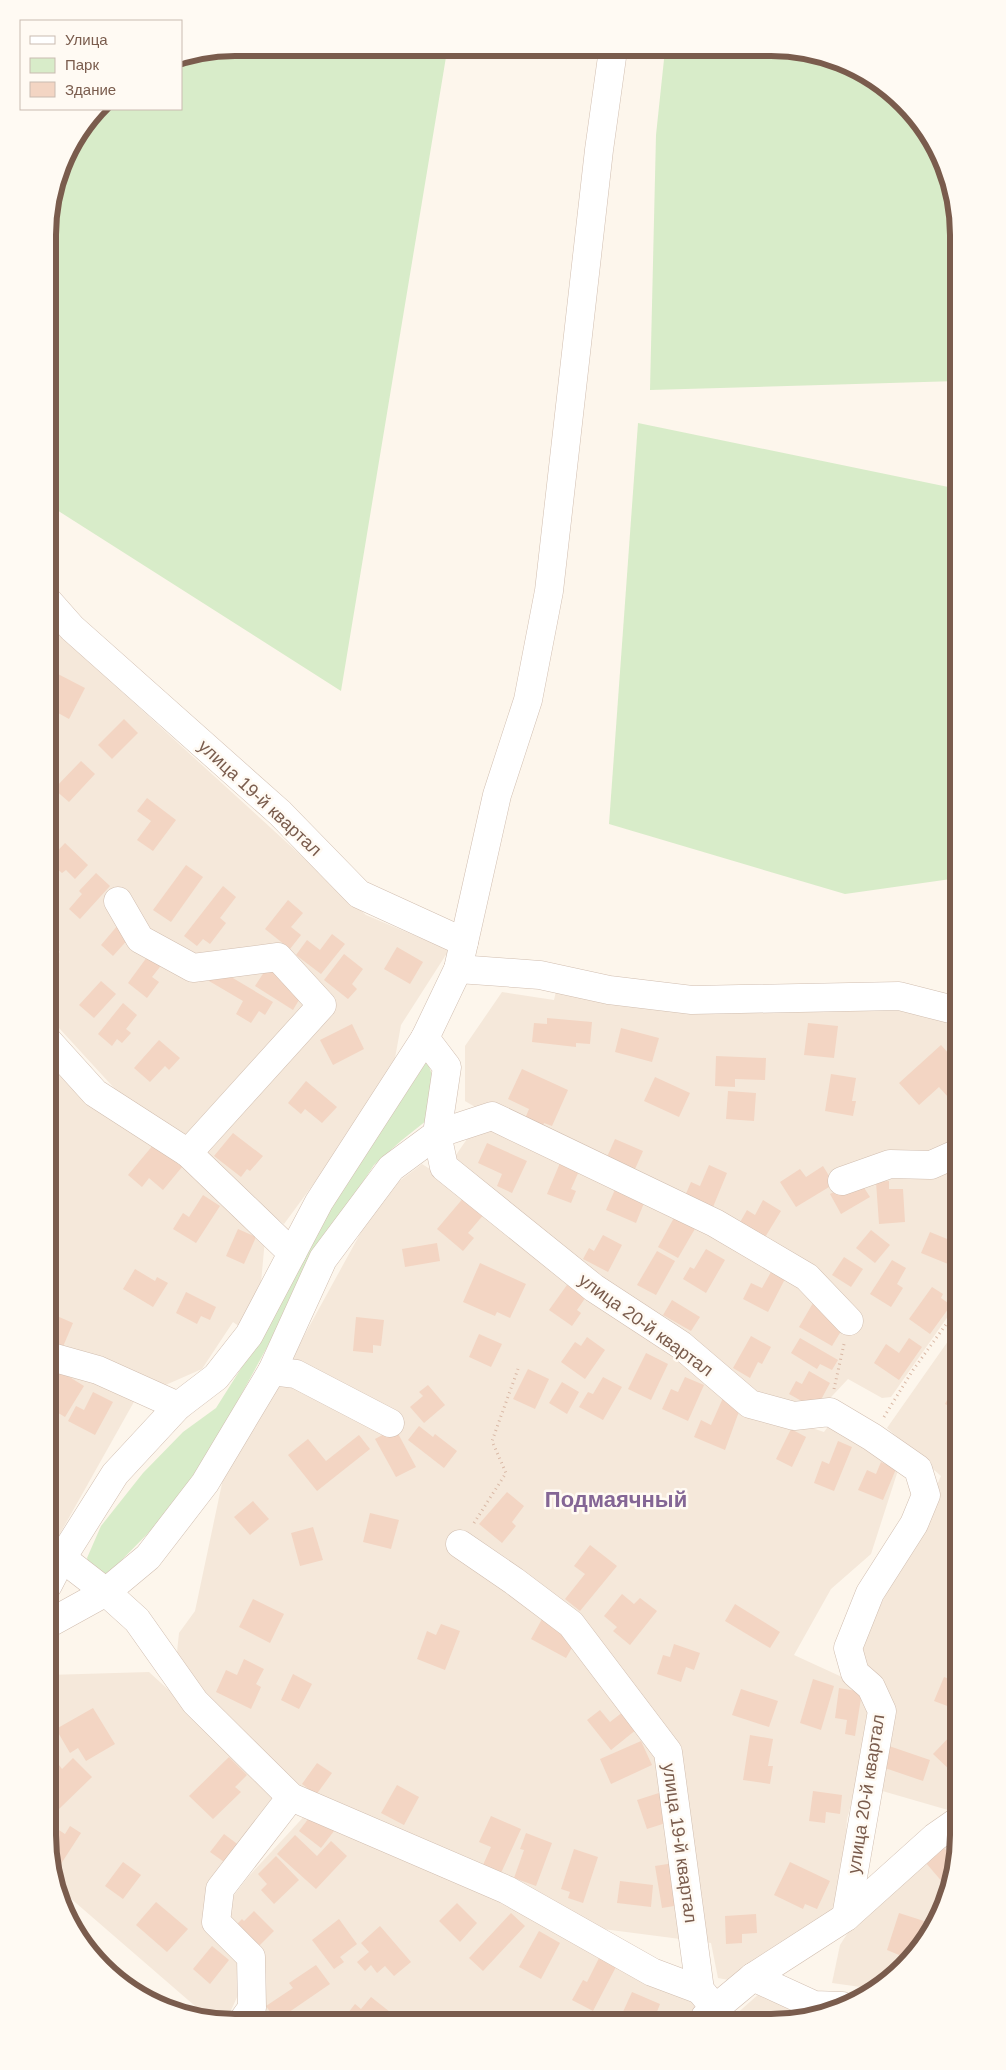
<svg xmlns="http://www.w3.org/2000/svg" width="1006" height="2070" viewBox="0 0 1006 2070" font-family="Arial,sans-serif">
  <rect width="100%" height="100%" fill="#fdf6ec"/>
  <!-- residential -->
  <g fill="#f5e8da">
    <polygon points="49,625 366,915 449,950 401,1025 393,1069 365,1114 284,1224 207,1164 188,1139 115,1089 48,1016 48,963 60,952 48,935"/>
    <polygon points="557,987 896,1002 958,1023 958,1133 950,1171 958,1210 958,1288 956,1305 891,1397 882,1398 848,1379 818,1411 769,1404 449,1165 485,1113 465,1101 465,1046 502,992 554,1000"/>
    <polygon points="48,1053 178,1156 265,1239 260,1294 240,1327 233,1322 202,1369 161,1387 48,1349"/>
    <polygon points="422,1164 468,1193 751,1408 824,1432 832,1421 900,1464 871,1554 831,1589 794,1655 866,1688 870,1736 847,1819 843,1877 834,1906 824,1920 734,1981 718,1978 711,1943 603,1929 306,1797 194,1695 176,1662 179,1633 195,1611 224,1474 266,1405 382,1194"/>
    <polygon points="958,1327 958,1805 948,1810 872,1788 884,1734 852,1662 897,1572 941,1476 887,1428"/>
    <polygon points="48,1361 135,1400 48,1555"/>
    <polygon points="149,1672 209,1727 280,1801 209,1895 245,1958 239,1993 227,2019 210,2019 54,1884 48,1835 48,1675"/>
    <polygon points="310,1810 519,1907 680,1989 702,2010 695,2017 255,2019 227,1928 228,1903 248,1877"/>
    <polygon points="958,1829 958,1848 944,1907 912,1958 875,1989 832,1983 840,1945 858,1917"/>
    <polygon points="776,1979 816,2016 734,2016"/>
  </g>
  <!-- green -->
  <g fill="#d8ecc9">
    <polygon points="235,48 442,49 446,57 341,691 49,505 49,211 67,152 100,109 181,109 181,58"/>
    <polygon points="665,50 807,51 854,67 895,94 933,141 952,186 958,235 958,381 650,390 656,135"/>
    <polygon points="638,423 958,489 958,878 845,894 609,824"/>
    <polygon points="427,1061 434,1080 431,1117 402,1140 374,1165 331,1230 206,1459 162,1519 107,1575 94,1574 87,1558 101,1526 143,1473 183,1432 216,1408 276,1313 321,1223"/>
  </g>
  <!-- building -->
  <g fill="#f3d5c3">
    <polygon points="56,673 85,688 69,719 49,708 49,687"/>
    <polygon points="124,719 138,733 112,759 98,745"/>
    <polygon points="81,761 95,774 69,802 54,789"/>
    <polygon points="147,798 176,820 153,851 137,840 151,821 137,811"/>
    <polygon points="65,843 88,865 75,879 66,870 62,873 48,861"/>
    <polygon points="186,865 203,877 171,922 153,910"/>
    <polygon points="96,873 110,886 80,919 69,909 82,894 79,891"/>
    <polygon points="223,886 236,897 220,918 226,923 210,944 203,939 197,946 184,936"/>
    <polygon points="288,900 303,913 291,927 301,935 290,949 265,929"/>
    <polygon points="118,925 131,936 113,956 101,945"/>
    <polygon points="332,934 345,944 321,974 296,955 307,940 320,950"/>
    <polygon points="397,947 423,962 410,984 384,969"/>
    <polygon points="150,953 163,963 152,977 159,982 147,998 128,983"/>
    <polygon points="344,954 363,969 352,984 357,989 348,999 324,980"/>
    <polygon points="270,963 305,990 293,1010 255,986"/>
    <polygon points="216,968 273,1002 265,1015 259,1011 251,1023 236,1014 243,1001 209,981"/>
    <polygon points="101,981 116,994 94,1018 79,1005"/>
    <polygon points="123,1003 137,1015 126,1029 131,1033 122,1043 117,1039 112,1046 98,1034"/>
    <polygon points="547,1018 592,1022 590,1044 576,1043 576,1047 532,1042 534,1023 547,1024"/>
    <polygon points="808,1023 838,1026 834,1058 804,1055"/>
    <polygon points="352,1024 364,1049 333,1065 320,1040"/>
    <polygon points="621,1028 659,1038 652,1062 615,1052"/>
    <polygon points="159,1040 180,1058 169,1070 165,1066 150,1082 134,1068"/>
    <polygon points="941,1045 958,1064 958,1108 939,1087 919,1105 899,1083"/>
    <polygon points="48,1055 61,1068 48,1081"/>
    <polygon points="716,1056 766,1058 765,1080 735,1079 735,1087 715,1086"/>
    <polygon points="522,1069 568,1090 552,1126 544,1123 539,1134 522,1126 529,1109 508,1099"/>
    <polygon points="831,1074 856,1078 852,1101 856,1101 853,1116 825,1111"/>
    <polygon points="655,1077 690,1093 679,1117 644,1101"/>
    <polygon points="306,1081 337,1107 322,1123 305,1109 301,1114 288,1103"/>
    <polygon points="728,1091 756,1093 754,1121 726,1119"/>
    <polygon points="233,1133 263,1156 250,1171 247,1169 241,1177 214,1156"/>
    <polygon points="615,1139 643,1151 635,1169 607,1157"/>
    <polygon points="487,1143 527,1161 512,1193 497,1186 502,1174 478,1163"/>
    <polygon points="154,1144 182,1167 163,1190 149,1178 142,1187 128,1175"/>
    <polygon points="560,1163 579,1171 571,1189 576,1191 571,1203 547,1194"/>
    <polygon points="709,1165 727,1173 713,1207 685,1196 691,1182 700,1186"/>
    <polygon points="823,1166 834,1184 796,1207 780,1182 800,1169 806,1177"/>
    <polygon points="889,1181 889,1189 903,1189 905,1222 879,1224 876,1182"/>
    <polygon points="861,1183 870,1197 841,1214 830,1194 840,1189"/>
    <polygon points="617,1185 646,1198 636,1223 606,1210"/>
    <polygon points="203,1195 220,1206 196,1243 173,1229 183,1213 189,1217"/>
    <polygon points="465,1196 485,1213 468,1233 474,1238 463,1251 437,1229"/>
    <polygon points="763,1200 781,1211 764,1239 739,1224 747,1210 755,1215"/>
    <polygon points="675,1216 696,1227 678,1258 658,1247"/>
    <polygon points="238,1229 256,1237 244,1264 226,1256"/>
    <polygon points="871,1230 890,1245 875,1263 856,1248"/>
    <polygon points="930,1232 957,1243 948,1264 921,1253"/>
    <polygon points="603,1235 622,1245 608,1272 583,1259 589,1248 594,1251"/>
    <polygon points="437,1243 440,1261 405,1267 402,1249"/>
    <polygon points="706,1249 725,1260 706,1293 683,1279 690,1267 694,1269"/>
    <polygon points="657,1251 675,1261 656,1295 637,1285"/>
    <polygon points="844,1257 863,1269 851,1287 832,1275"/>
    <polygon points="892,1260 906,1268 897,1284 903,1288 891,1307 870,1294"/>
    <polygon points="480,1263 526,1284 510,1318 497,1312 495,1316 463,1302"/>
    <polygon points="135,1269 155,1281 157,1277 168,1283 153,1307 123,1289"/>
    <polygon points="771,1272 785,1279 768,1312 743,1299 751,1283 762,1288"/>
    <polygon points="572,1278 590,1291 577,1310 581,1313 572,1326 549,1310"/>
    <polygon points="932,1287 943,1294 941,1298 951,1305 930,1334 909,1319"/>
    <polygon points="186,1292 216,1307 210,1320 201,1316 197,1324 176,1313"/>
    <polygon points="672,1300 700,1317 691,1331 663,1315"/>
    <polygon points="813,1303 846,1323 832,1346 799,1327"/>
    <polygon points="50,1313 73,1323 62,1349 48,1343 48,1318"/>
    <polygon points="356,1317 384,1320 381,1346 373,1345 373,1353 353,1351"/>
    <polygon points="479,1334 502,1344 491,1367 469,1357"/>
    <polygon points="751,1336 771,1347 762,1364 758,1362 750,1378 733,1368"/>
    <polygon points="587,1337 605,1350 585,1379 561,1362 575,1342 581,1346"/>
    <polygon points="800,1338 838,1360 832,1370 820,1364 817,1369 791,1353"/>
    <polygon points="909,1338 922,1347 899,1380 874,1363 886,1344 899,1353"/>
    <polygon points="646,1353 668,1364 651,1400 628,1389"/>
    <polygon points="55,1368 84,1386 65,1417 48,1407 48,1381"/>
    <polygon points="528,1369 549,1379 535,1409 513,1399"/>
    <polygon points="809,1371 830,1383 816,1409 789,1394 796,1381 802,1384"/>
    <polygon points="603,1377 622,1387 603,1420 579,1407 588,1392 593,1394"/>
    <polygon points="685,1377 704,1385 688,1421 662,1409 671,1389 678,1392"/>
    <polygon points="958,1378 958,1411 945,1404"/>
    <polygon points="562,1382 579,1392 567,1414 549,1403"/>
    <polygon points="428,1385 445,1405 424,1423 410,1407 423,1396 419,1392"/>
    <polygon points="93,1392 113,1402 95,1435 68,1421 76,1406 84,1410"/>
    <polygon points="723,1398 741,1406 725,1450 694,1437 701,1420 711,1425"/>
    <polygon points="419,1426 433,1437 435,1434 457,1451 444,1468 408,1440"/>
    <polygon points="395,1428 416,1467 396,1477 375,1439"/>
    <polygon points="791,1429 806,1437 792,1467 776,1459"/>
    <polygon points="359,1435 370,1449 317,1491 288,1455 308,1439 326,1461"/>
    <polygon points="838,1441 852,1447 834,1491 814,1483 822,1461 829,1464"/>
    <polygon points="881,1462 896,1469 883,1500 858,1490 867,1470 876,1474"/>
    <polygon points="507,1492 524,1506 512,1522 516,1526 502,1543 479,1524"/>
    <polygon points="253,1501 269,1519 250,1535 234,1517"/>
    <polygon points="370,1513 399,1520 391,1549 363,1542"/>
    <polygon points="313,1527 323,1560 300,1566 291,1533"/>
    <polygon points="590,1545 617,1566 580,1611 565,1599 585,1574 574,1566"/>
    <polygon points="622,1594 634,1604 640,1598 657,1611 630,1645 613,1631 617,1627 604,1616"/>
    <polygon points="253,1599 284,1614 270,1643 239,1627"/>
    <polygon points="735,1604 780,1632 770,1648 725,1621"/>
    <polygon points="542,1619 577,1639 566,1658 531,1639"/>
    <polygon points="441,1624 460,1631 445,1670 417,1659 427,1631 436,1635"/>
    <polygon points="674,1644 700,1653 694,1670 686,1667 681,1682 657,1674 663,1655 670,1657"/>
    <polygon points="244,1659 264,1669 256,1684 261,1687 251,1709 216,1692 226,1670 237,1675"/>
    <polygon points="293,1674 312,1684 299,1709 281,1700"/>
    <polygon points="944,1677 958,1682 958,1710 934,1701"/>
    <polygon points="813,1679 834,1686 821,1730 800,1723"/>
    <polygon points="839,1688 862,1692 855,1736 845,1734 847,1720 835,1718"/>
    <polygon points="741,1689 778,1701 769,1727 732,1715"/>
    <polygon points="93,1708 115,1744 86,1761 78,1748 70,1753 56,1729"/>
    <polygon points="628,1708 642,1725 611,1750 587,1720 600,1710 610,1722"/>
    <polygon points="956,1730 958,1732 958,1765 951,1771 933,1754"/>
    <polygon points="750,1735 773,1739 768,1766 773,1766 770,1784 743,1780"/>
    <polygon points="641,1741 652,1765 611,1784 600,1759"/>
    <polygon points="889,1746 930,1760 923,1781 882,1767"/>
    <polygon points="229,1757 247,1775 235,1787 241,1792 213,1819 189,1796"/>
    <polygon points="73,1758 92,1777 59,1809 48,1798 48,1777 59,1765 62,1769"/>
    <polygon points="317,1763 332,1773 316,1795 302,1784"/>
    <polygon points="397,1785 419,1797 404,1825 381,1813"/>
    <polygon points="813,1791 842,1795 840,1814 826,1812 825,1823 809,1821"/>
    <polygon points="662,1792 672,1821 647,1829 637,1800"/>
    <polygon points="312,1814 334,1831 321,1848 299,1831"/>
    <polygon points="491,1816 521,1829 501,1873 483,1865 491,1847 479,1842"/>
    <polygon points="48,1823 65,1834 70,1826 81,1833 57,1870 52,1866"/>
    <polygon points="526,1833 552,1843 536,1886 514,1878 524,1850 520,1849"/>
    <polygon points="224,1834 240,1846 227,1864 210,1852"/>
    <polygon points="295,1835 317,1856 331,1841 347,1856 316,1889 277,1854"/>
    <polygon points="944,1848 955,1860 951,1878 944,1884 926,1863"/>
    <polygon points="574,1849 598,1857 583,1903 568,1898 570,1892 561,1889"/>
    <polygon points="276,1856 299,1880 274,1904 261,1890 267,1884 258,1874"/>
    <polygon points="123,1862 141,1875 123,1899 105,1886"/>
    <polygon points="790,1862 830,1881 817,1909 805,1904 803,1909 774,1895"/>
    <polygon points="674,1863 680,1905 662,1908 655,1866"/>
    <polygon points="620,1881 653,1885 651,1907 617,1903"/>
    <polygon points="156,1902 188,1929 167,1952 136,1925"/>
    <polygon points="457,1903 477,1923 460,1942 439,1921"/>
    <polygon points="254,1911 274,1931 254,1951 232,1929 242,1919 244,1921"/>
    <polygon points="511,1913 525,1926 483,1971 469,1958"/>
    <polygon points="899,1913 924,1921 911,1960 887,1950"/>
    <polygon points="756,1914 757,1933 742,1934 742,1943 726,1944 725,1916"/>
    <polygon points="339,1919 357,1944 340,1957 344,1962 334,1969 312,1940"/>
    <polygon points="380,1926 411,1962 394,1976 385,1966 377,1973 371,1965 365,1971 357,1962 369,1952 361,1943"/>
    <polygon points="539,1931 560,1943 541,1979 519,1967"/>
    <polygon points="212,1946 229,1960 210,1984 193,1969"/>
    <polygon points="601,1954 618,1963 593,2011 572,2000 583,1980 587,1982"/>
    <polygon points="113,1963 148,2000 111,1976 106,1970"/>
    <polygon points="316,1965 330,1984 279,2019 275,2019 266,2006 293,1988 289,1983"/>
    <polygon points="632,1992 660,2004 655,2017 628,2017 622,2014"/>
    <polygon points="371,1997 390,2012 385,2018 344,2018 355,2004 361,2009"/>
  </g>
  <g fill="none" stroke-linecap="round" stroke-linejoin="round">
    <defs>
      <g id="minor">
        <polyline points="49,602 72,628 280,813 359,894 464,942"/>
        <polyline points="118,901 140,939 193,968 278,957 322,1005 188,1153"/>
        <polyline points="458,969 540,975 609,990 692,1000 899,996 958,1011"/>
        <polyline points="425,1038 447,1067 437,1134 444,1167 594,1288 681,1345 750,1404 794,1416 830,1412 872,1437 918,1469 926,1495 914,1524 870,1593 848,1648 855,1673 871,1687 882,1711 846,1917"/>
        <polyline points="48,1041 95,1093 188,1153 292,1253"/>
        <polyline points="842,1181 890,1164 931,1165 958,1153"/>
        <polyline points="48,1356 98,1370 178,1406"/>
        <polyline points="272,1371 296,1374 390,1423"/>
        <polyline points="460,1544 514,1581 571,1624 668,1752 700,1990 714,2007"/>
        <polyline points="62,1558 106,1592 137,1620 195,1702 291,1797 507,1890 652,1972 700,1990"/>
        <polyline points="48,1585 62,1558 115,1474 178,1406 216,1377 249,1335 319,1202 425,1038 458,969 497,795 528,700 549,591 599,150 613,50"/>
        <polyline points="48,1624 106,1592 148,1557 205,1483 272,1371 323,1259 391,1168 437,1134 492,1116 715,1223 807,1277 849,1321"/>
        <polyline points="753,1977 814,2005 842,2006"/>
        <polyline points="705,2017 753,1977 846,1917 935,1837 958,1821"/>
        <polyline points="244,2019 252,2008 251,1957 216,1922 220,1889 291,1797"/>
      </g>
    </defs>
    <!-- minor casing -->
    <use href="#minor" stroke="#d1beb0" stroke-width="29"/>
    <!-- path -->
    <g stroke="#d9b8a5" stroke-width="3" stroke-dasharray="1 4" stroke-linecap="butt">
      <polyline points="49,664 58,649"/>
      <polyline points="834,1389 844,1344"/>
      <polyline points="884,1417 913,1370 958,1308"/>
      <polyline points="474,1523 506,1473 492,1441 518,1369"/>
    </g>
    <!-- minor -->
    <use href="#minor" stroke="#fff" stroke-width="28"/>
  </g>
  <g text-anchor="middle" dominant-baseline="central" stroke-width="5" stroke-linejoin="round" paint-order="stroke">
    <!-- street labels -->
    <g font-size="18" fill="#7a5c4d" stroke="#fffaf3">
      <text transform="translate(260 798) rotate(43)">улица 19-й квартал</text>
      <text transform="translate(646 1325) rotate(36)">улица 20-й квартал</text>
      <text transform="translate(866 1794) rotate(-81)">улица 20-й квартал</text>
      <text transform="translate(680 1843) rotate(82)">улица 19-й квартал</text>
    </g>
    <!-- district labels -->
    <g font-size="22" font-weight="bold" fill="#846695" stroke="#fffaf3">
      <text x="616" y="1499">Подмаячный</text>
    </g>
  </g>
  <!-- crop -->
  <path d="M0 0H1006V2070H0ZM235 56H771A179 179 0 0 1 950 235V1835A179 179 0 0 1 771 2014H235A179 179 0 0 1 56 1835V235A179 179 0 0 1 235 56Z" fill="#fffaf3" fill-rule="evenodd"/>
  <path fill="none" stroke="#7a5c4d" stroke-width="6" d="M235 56H771A179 179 0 0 1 950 235V1835A179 179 0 0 1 771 2014H235A179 179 0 0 1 56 1835V235A179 179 0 0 1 235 56Z"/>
  <!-- legend -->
  <rect x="20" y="20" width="162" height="90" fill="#fffaf3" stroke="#cabbb1"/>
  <rect x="30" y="36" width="25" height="8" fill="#ffffff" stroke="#cabbb1"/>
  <text x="65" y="45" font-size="15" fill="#7a5c4d">Улица</text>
  <rect x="30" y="58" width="25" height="15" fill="#d8ecc9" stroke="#cabbb1"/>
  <text x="65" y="70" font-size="15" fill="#7a5c4d">Парк</text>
  <rect x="30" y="82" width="25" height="15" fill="#f3d5c3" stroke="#cabbb1"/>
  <text x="65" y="95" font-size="15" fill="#7a5c4d">Здание</text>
</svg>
